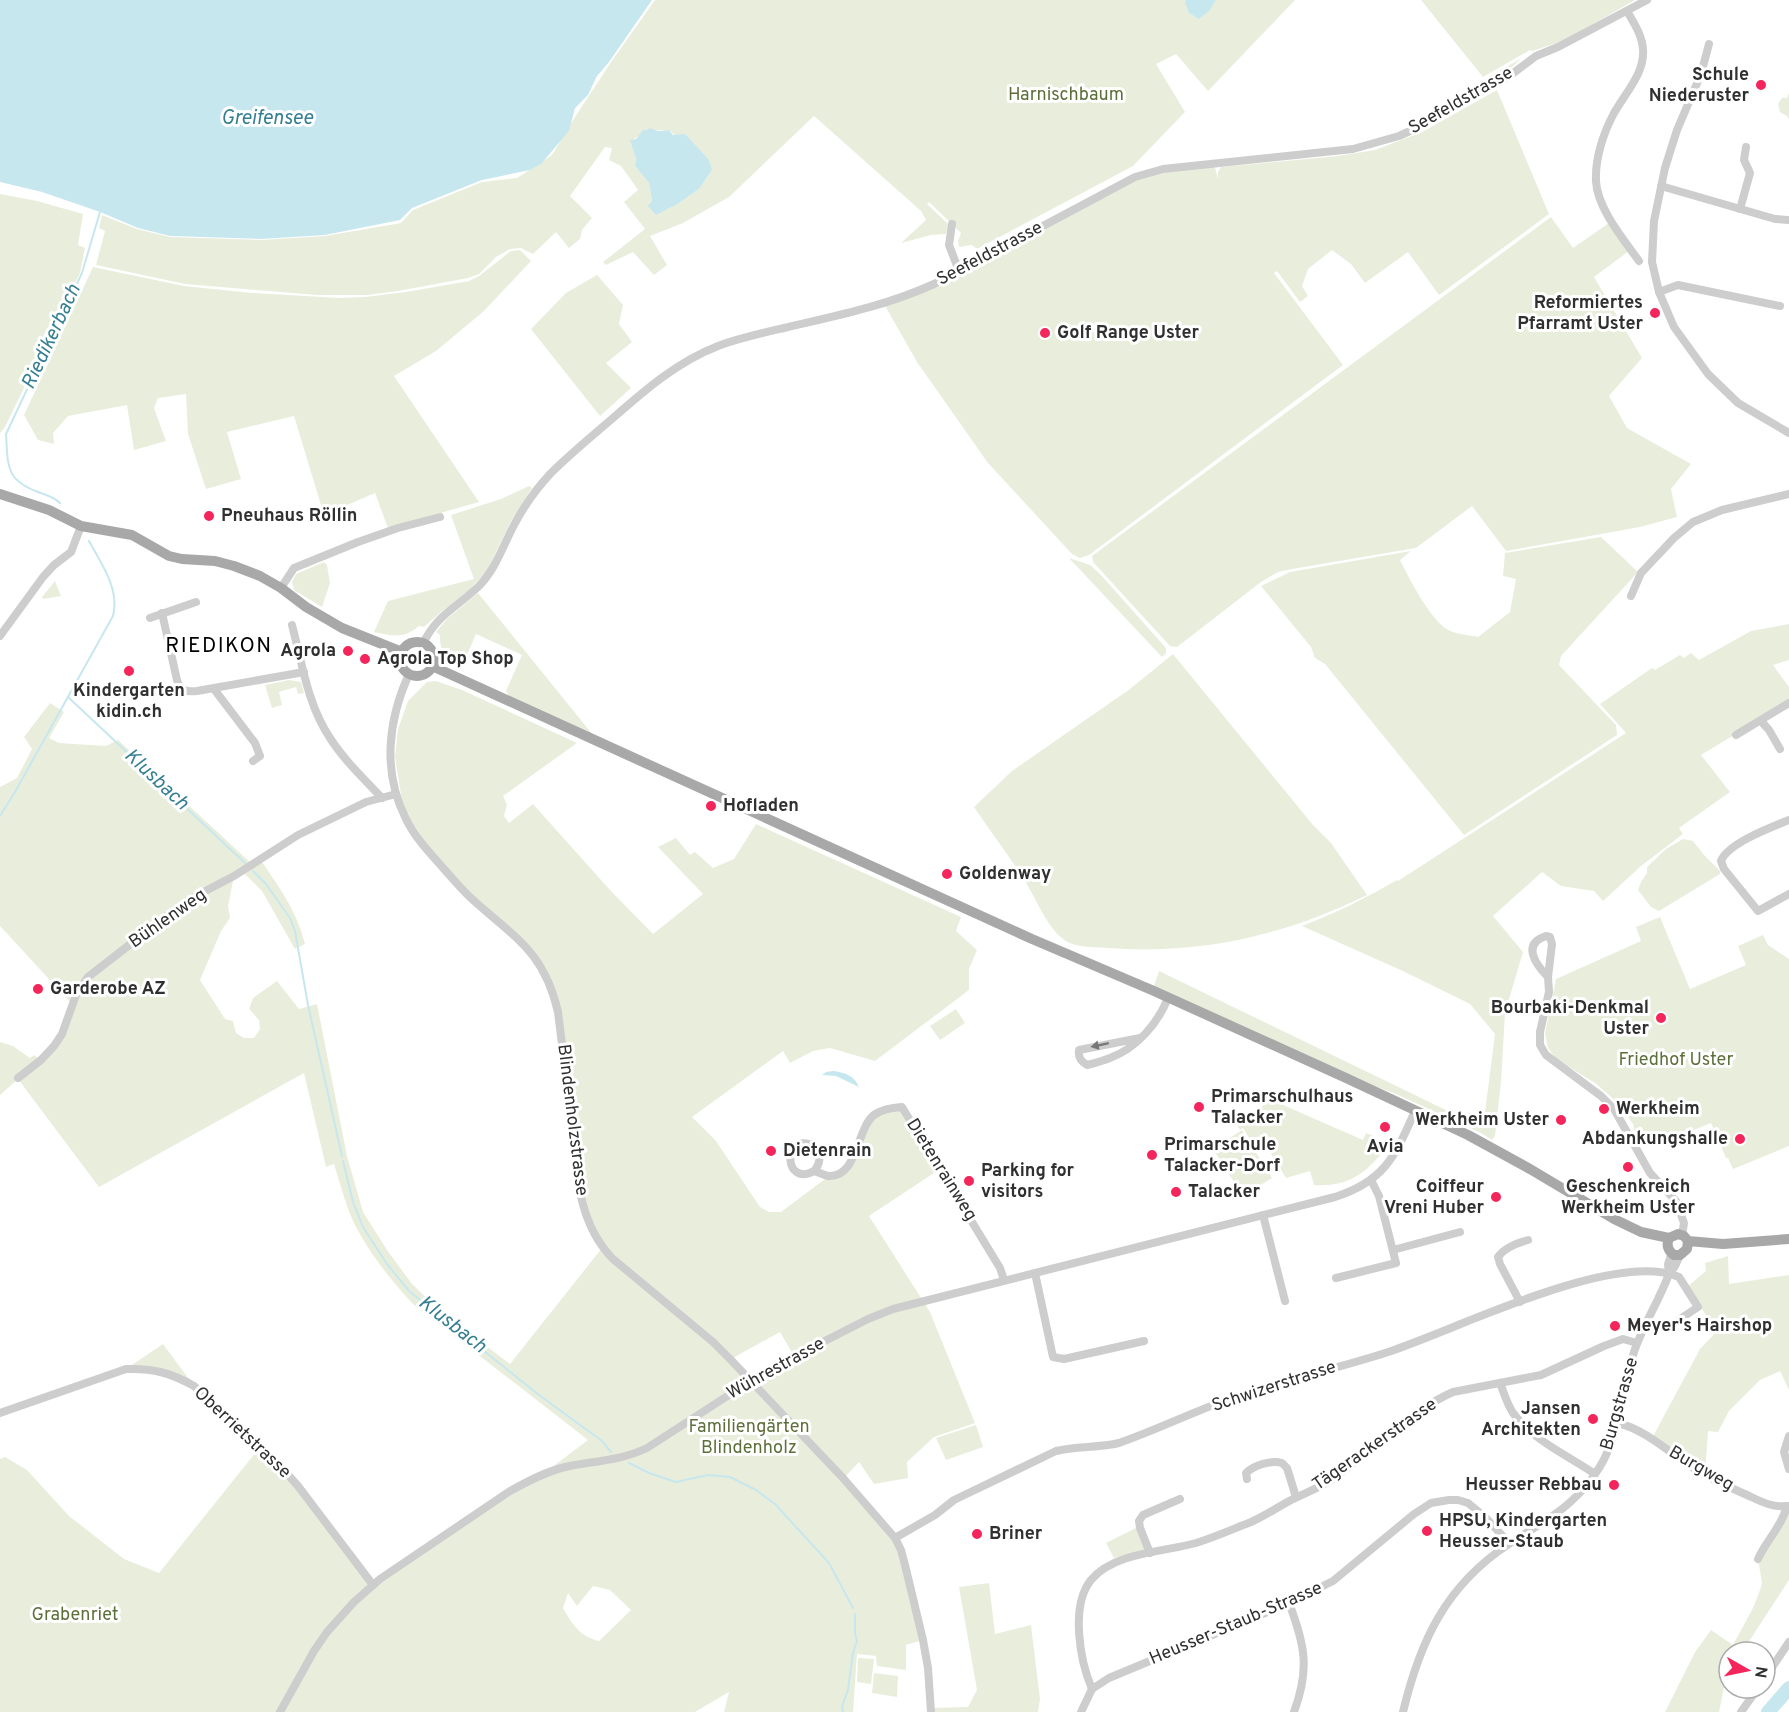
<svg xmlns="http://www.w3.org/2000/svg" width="1789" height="1712" viewBox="0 0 1789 1712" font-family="Overpass,sans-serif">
  <rect width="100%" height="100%" fill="#fff"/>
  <!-- green -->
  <g fill="#e9eedc" fill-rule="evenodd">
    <path d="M655,0H1295L1208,91L1176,54L1156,64L1185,112L1133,166L977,249L972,245L959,247L958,241L961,233L929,202L927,204L948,224L946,234L931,235L901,243L926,220L921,211L814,116L729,197L683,223L650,236L667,265L654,275L633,252L606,265L603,262L645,229L624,202L638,190L621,166L609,160L612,148L605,147L570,196L592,218L582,230L580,239L569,248L556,232L533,254L521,248L510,249L496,257L479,274L468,278L398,291L367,295H317L185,284L96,265L105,231L99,228L102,215L137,229L170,237L260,240L325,236L401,223L413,210L482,182L517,178L552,155L575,117L611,62ZM647,130H669L712,170L699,189L679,203L652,201L649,183L635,166L636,160L631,141Z"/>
    <polygon points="1421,0 1635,0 1563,41 1532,51 1530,50 1483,77"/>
    <polygon points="1522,58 1503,75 1490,82 1485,79"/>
    <polygon points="1497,90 1549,214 1439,295 1408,252 1365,283 1351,264 1332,250 1308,269 1302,286 1308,296 1300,302 1277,271 1274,273 1343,365 1089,555 1080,558 1072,554 988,463 917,362 884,304 910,295 1135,177 1214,164 1218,179 1218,172 1221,167 1338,156 1375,150 1422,132"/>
    <polygon points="1789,93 1789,119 1787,116 1780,112 1778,104 1782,98 1787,98"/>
    <polygon points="0,194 37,201 83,214 78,245 85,248 80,273 5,427 0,433"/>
    <polygon points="1551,217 1573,248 1609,223 1629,251 1594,277 1642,358 1609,396 1627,428 1691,464 1671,489 1677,517 1640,527 1506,551 1472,506 1416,548 1292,569 1278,572 1261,582 1177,647 1170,646 1093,562 1092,556"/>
    <polygon points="520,250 531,261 484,311 436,351 394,376 479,502 388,528 375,493 324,515 294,416 227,432 241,479 206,489 188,434 186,394 158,398 154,408 166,441 134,450 127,405 68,416 53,433 54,444 38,440 24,415 93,267 184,286 252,293 340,298 365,297 406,292 469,281 479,276 511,251"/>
    <polygon points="597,275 623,305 619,324 632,342 606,363 631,388 600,416 531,329 566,293"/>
    <path d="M529,486L532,488L511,521L487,571L469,590L441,612L424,627L419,626C404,639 393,636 374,632L388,601L474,579L451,515L501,499Z"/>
    <path d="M1601,537L1638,572L1561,656L1559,665L1616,725L1617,735L1464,835L1325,664L1315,658L1311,647L1261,586L1290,572L1411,551L1400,560C1410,580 1428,615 1445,628C1453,634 1468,635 1478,637L1510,612L1516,579L1503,576L1505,553Z"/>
    <polygon points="1069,558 1090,565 1100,574 1166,648 1166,653 1162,657"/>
    <polygon points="324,562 327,565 330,583 322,607 294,590 292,582 296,574"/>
    <polygon points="55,581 61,596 43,599 42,597"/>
    <path d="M478,593L593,735L510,698L506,691L522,655L476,634L461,669C447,661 439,651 440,635L436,632L447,619Z"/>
    <path d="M1789,624V660L1773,665L1789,687V700L1759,720L1701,755L1730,792L1679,828L1683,834L1641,866L1603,901L1594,891L1561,886L1542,872L1493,916L1523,952L1505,1013L1501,1082L1495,1136L1492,1140L1481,1133L1396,1094L1374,1086L1154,986L1159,971L1483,1128L1495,1034L1470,1004L1405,972L1302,926C1336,913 1366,898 1397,880L1398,881L1626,733L1600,704L1652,668L1655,670L1680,655L1684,658L1691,653L1699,660L1751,631Z"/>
    <path d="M1173,654L1313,825L1331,843L1367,895C1284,936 1199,955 1107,948C1093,947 1074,948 1063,939C1046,926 1035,896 1023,878C1008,854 990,831 974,807L1012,771L1130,689Z"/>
    <polygon points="289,680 301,682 304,693 298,694 296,687 279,692 282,705 272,708 265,685"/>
    <path d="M436,681L462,690L577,743L503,796L507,805L504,816L509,823L533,804L610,890L653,934L703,894L658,847L676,838L690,855L695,852L713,868L734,859L756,824L961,917L956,931L977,950L969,969V990L875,1061L830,1048L813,1051L790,1063L783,1051L692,1117L716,1141L760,1207L769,1212H781L829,1176L843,1172L875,1114L902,1107L940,1169L869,1216L930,1312L975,1423L934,1437L907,1462L908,1478L874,1484L859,1462L844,1478L895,1538L923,1640L906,1645V1670L877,1666L876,1656L857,1654L853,1712H724L729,1692L695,1712H0V1459L5,1457L27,1470L69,1516L124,1559L159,1573L260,1447L281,1467L373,1584L543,1474L588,1440L413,1304C391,1281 367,1250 353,1221C345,1203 340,1183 334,1164L326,1167L304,1073L99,1187L18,1079L0,1095V1042L13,1046L30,1058L34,1055L41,1060L54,1046L72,1004L0,926V787L17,778L32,749L24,737L50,703L64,712L49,738L59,743L106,746L118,740L252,864L260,859C279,887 297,911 305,944L295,949L262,891L242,871L234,876L228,906L230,918L221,931L200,980L225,1019L233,1021L236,1033L244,1038H254L260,1029L259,1020L249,1009L253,998L277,981L299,1009L317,1004L347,1156L363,1212L387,1250L412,1284L439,1310L510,1364L602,1248L585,1214L558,1012L539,963L471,898L405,819L395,757L398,729L408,701L427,682ZM780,1332L794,1356L751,1379L731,1359ZM593,1586L610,1590L631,1610L599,1641C579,1636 573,1625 563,1608L568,1593L577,1606Z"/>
    <polygon points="1683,839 1693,841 1704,855 1720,871 1720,874 1659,911 1651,907 1638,890 1641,882 1647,873 1647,867 1666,849"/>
    <polygon points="1660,917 1690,989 1746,965 1738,946 1763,935 1768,945 1789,959 1789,1146 1733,1169 1728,1158 1726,1158 1711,1123 1664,1142 1636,1138 1633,1124 1616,1101 1595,1083 1556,1059 1548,1048 1545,1034 1556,979 1641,941 1636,927"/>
    <polygon points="956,1009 965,1023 940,1040 930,1026"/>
    <path d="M1267,1098L1363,1140L1366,1133L1376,1137L1373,1146L1384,1150C1365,1175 1346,1187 1314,1185L1310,1171L1286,1178L1267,1147L1262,1145L1256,1149L1243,1128L1240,1130L1237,1125L1241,1122V1118L1253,1124Z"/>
    <polygon points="1242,1130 1272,1178 1243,1196 1213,1149"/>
    <polygon points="1728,1256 1729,1284 1789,1275 1789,1390 1780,1371 1760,1380 1729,1411 1718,1432 1708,1431 1705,1475 1651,1440 1700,1349 1716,1332 1688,1286 1706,1271 1705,1263"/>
    <polygon points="163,1344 194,1386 178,1377 126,1369"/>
    <polygon points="976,1425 983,1447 946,1460 936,1438"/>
    <polygon points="1789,1506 1789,1580 1742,1652 1729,1652 1729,1672 1726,1677 1719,1712 1665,1712 1695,1652 1711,1630 1733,1645 1754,1606 1760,1590 1762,1583 1758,1559"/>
    <polygon points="1136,1528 1147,1550 1114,1558 1106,1543"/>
    <polygon points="989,1583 995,1634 1031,1625 1040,1699 1038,1712 931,1712 931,1708 968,1707 977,1690 959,1587"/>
    <polygon points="858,1658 874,1659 871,1684 857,1682"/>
    <polygon points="874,1673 898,1676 897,1697 872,1693"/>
  </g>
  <!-- water -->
  <g fill="#c7e7ef">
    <polygon points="0,0 652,0 609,62 597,76 588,95 575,108 569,131 541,164 530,170 482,180 412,208 400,220 325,235 261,239 170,236 138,228 100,212 42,192 0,182"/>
    <polygon points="1186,0 1216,0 1209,11 1199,19 1189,13 1185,2"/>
    <polygon points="650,128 658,131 669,130 673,135 685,134 709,160 712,170 699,189 679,203 656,215 648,206 652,201 649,183 635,166 636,159 630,140 636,139 643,130 647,130"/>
    <path d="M833,1071C844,1072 855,1076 859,1087L836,1076L822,1075L826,1072Z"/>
  </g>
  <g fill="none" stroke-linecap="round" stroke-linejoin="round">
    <!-- stream -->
    <g stroke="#c7e7ef" stroke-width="2">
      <path d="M60,503C54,497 46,495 38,492C5,480 8,465 6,434L82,273L100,212"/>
      <polyline points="68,697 245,863"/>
      <path d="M0,816L15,792L113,616C120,589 101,563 89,541"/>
      <polyline points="253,871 266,884 290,918 295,931 308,1005 342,1156"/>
      <polyline points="343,1161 353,1202 363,1227 387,1264 409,1291 539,1395 602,1441 611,1452"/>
      <polyline points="629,1463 649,1473 676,1482 708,1475 730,1477 756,1490 775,1504 829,1563 853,1608"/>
      <polyline points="843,1712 842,1706 848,1690 853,1653 857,1641 855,1634 855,1614"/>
    </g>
    <!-- river -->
    <polyline stroke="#c7e7ef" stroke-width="14" points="1768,1712 1789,1688"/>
    <!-- minor -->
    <g stroke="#cdcdcd" stroke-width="8">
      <path d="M1627,11C1634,23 1642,35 1643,49C1645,74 1624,94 1613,115C1603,134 1595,159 1596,181C1597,208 1624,240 1639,261"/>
      <polyline points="1709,44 1701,74 1677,130 1665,168 1654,221 1652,262 1659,292 1674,327 1708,374 1738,403 1789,433"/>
      <polyline points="1661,186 1775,219 1789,220"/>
      <polyline points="1740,209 1750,173 1744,160 1746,147"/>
      <polyline points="952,224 949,245 959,271"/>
      <polyline points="1659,292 1678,285 1780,306"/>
      <polyline points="281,588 294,568 358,542 398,528 440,517"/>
      <polyline points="1631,596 1641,573 1674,538 1693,522 1722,510 1789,494"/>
      <path d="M162,613L177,680C180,691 187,692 197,691L304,672"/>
      <polyline points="150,618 196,602"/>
      <path d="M292,625C302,663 308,706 330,738C344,760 364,779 382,798"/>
      <polyline points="0,636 43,577 54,565 71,552 81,526"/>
      <path d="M423,644C436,615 459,606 480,585C496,568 503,546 514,525C524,506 536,489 551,473C570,454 592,436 613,418C645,390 677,362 718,346C739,338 762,333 784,328C835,316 886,306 934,284L1135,177L1163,169L1353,149L1399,136L1423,125L1508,77L1536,56L1558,47L1647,0"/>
      <path d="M409,674C388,720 382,772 406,819C415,838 430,853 444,869C453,879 462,890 472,899C515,938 544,951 558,1012C562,1047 567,1082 571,1117C576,1166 576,1222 613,1259L713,1342L730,1359L843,1478L895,1538L901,1550L905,1565L923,1640L928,1668L931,1712"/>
      <polyline points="214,689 255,743 260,756 253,761"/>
      <polyline points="1761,721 1769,730 1780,749"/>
      <polyline points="1736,735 1789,703"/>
      <path d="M1789,820C1772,827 1728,843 1721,861L1724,869L1758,911L1789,894"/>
      <path d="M1548,977C1536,965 1521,944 1546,936L1550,937L1552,944L1548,977L1549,992L1540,1032V1045L1546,1055L1601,1096L1614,1109L1650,1173L1676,1201L1684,1223L1682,1235"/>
      <path d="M1140,1038L1079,1050C1078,1058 1081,1061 1087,1065C1095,1063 1103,1061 1110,1058C1137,1048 1158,1023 1168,998"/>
      <polyline points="18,1078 41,1060 54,1046 62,1034 76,995 88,977 173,911 192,898 234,876 298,835 366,802 396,794"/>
      <path d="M814,1171C822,1162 822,1148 809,1144C782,1137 785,1187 814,1171C818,1172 824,1175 828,1176C858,1178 856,1129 874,1115C882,1109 892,1108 902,1107L1000,1268L1004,1280"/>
      <polyline points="1263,1215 1285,1301"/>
      <polyline points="1393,1250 1460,1232"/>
      <polyline points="1035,1273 1053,1357 1064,1359 1144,1341"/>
      <polyline points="1669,1274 1668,1264 1672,1253"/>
      <polyline points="1336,1278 1396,1263 1379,1196 1371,1180"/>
      <path d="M1520,1302L1500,1264L1498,1257C1504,1248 1517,1243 1528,1240"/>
      <path d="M1500,1383C1504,1393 1507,1404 1513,1413C1534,1441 1567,1455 1595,1474"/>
      <path d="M0,1413L126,1369C153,1368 171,1373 194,1386L281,1467L298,1486L373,1585"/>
      <path d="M1618,1423C1646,1430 1670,1453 1693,1468C1711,1479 1729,1487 1747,1495C1760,1501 1772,1508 1787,1506"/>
      <polyline points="1789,1436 1784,1452 1789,1469"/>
      <path d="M1247,1479L1246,1473C1254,1465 1271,1460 1282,1463L1287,1468L1296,1497"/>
      <path d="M895,1538L935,1515L954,1500L1056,1451C1077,1446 1098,1448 1119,1443C1162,1428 1203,1407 1246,1393C1292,1378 1339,1368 1385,1353C1454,1331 1614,1249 1679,1277L1698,1307L1680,1319"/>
      <polyline points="1150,1553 1140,1528 1139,1521 1143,1515 1180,1499"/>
      <path d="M1758,1559C1766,1541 1782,1526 1787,1506"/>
      <path d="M1289,1603C1305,1645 1310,1669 1294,1712"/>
      <polyline points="1765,1678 1789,1642"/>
      <path d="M1092,1689C1080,1661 1070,1606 1091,1580C1114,1552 1164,1552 1196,1543C1215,1537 1233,1529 1251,1522C1265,1516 1278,1507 1291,1500C1303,1494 1316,1489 1328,1482C1343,1473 1357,1460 1371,1449C1397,1429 1423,1405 1453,1392L1541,1375L1604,1346L1623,1339L1637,1343"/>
      <path d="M280,1712L314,1651L327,1632L354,1602L380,1579L510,1491C528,1481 545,1472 565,1467C593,1461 620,1461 647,1448L766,1371L868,1319L893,1309L1335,1197C1385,1181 1395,1156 1415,1111"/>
      <polyline points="1081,1712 1092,1689 1109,1678 1289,1603 1333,1581 1414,1514 1431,1503 1449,1500 1458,1500 1468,1503 1486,1518 1509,1543"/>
      <path d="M1403,1712C1420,1641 1446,1585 1509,1544C1542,1522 1569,1510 1593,1477C1621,1440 1620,1395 1634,1352C1643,1325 1659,1301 1669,1274L1675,1266L1680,1255"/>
      <polyline points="1741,1712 1758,1688"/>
    </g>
    <!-- major -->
    <g stroke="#a8a8a8" stroke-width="10">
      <polyline points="0,494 49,510 81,526 132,535 169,556 182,559 215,561 234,566 260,576 281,588 306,607 342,628 402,652"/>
      <circle cx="417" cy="659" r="17"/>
      <polyline points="432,666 1032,939 1154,991 1346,1078 1468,1135 1530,1169 1614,1219 1641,1232 1669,1238"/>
      <path d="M1688,1241L1687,1249L1680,1255H1674C1668,1251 1666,1245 1669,1238L1678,1234L1684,1236L1688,1241L1723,1244L1789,1239"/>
    </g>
  </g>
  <!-- one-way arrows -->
  <defs><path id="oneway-solid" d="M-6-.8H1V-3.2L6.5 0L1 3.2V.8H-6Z" transform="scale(1.5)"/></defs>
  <use fill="#777" href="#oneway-solid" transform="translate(1100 1045) rotate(168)"/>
  <!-- markers -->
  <g fill="#f3255a" stroke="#fff" stroke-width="2">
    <circle cx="1761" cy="85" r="6"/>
    <circle cx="1655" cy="313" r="6"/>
    <circle cx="1045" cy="333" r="6"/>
    <circle cx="209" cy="516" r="6"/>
    <circle cx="348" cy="651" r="6"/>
    <circle cx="365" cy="659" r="6"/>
    <circle cx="129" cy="671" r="6"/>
    <circle cx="711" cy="806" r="6"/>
    <circle cx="947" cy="874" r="6"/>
    <circle cx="38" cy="989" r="6"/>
    <circle cx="1661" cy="1018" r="6"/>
    <circle cx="1199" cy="1107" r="6"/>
    <circle cx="1604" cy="1109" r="6"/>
    <circle cx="1561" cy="1120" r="6"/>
    <circle cx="1385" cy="1127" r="6"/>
    <circle cx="1740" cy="1139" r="6"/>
    <circle cx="771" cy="1151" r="6"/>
    <circle cx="1152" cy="1155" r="6"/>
    <circle cx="1628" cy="1167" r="6"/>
    <circle cx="969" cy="1181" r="6"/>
    <circle cx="1176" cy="1192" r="6"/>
    <circle cx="1496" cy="1197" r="6"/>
    <circle cx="1615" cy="1326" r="6"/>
    <circle cx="1593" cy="1419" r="6"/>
    <circle cx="1614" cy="1485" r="6"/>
    <circle cx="1427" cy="1531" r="6"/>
    <circle cx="977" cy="1534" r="6"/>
  </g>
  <g text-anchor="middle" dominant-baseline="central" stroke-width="6" stroke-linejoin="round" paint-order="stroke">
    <!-- poi labels -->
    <g font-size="18" font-weight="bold" fill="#303030" stroke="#fff" text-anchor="start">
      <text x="1749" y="75" text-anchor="end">Schule<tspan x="1749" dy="21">Niederuster</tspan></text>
      <text x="1643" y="303" text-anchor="end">Reformiertes<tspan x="1643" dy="21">Pfarramt Uster</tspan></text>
      <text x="1057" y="333">Golf Range Uster</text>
      <text x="221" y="516">Pneuhaus Röllin</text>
      <text x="336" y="651" text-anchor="end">Agrola</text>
      <text x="377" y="659">Agrola Top Shop</text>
      <text x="129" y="691" text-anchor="middle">Kindergarten<tspan x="129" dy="21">kidin.ch</tspan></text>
      <text x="723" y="806">Hofladen</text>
      <text x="959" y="874">Goldenway</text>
      <text x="50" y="989">Garderobe AZ</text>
      <text x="1649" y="1008" text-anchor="end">Bourbaki-Denkmal<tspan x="1649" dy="21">Uster</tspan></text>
      <text x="1211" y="1097">Primarschulhaus<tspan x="1211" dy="21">Talacker</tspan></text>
      <text x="1616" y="1109">Werkheim</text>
      <text x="1549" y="1120" text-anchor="end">Werkheim Uster</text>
      <text x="1728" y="1139" text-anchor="end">Abdankungshalle</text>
      <text x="1164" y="1145">Primarschule<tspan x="1164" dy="21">Talacker-Dorf</tspan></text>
      <text x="1385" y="1147" text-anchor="middle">Avia</text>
      <text x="783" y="1151">Dietenrain</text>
      <text x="981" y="1171">Parking for<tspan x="981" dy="21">visitors</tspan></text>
      <text x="1484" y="1187" text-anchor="end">Coiffeur<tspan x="1484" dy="21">Vreni Huber</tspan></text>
      <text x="1628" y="1187" text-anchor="middle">Geschenkreich<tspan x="1628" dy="21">Werkheim Uster</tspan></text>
      <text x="1188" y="1192">Talacker</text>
      <text x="1627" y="1326">Meyer's Hairshop</text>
      <text x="1581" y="1409" text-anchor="end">Jansen<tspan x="1581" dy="21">Architekten</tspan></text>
      <text x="1602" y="1485" text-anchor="end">Heusser Rebbau</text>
      <text x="1439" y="1521">HPSU, Kindergarten<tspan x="1439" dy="21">Heusser-Staub</tspan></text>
      <text x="989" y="1534">Briner</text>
    </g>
    <!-- park labels -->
    <g font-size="18" fill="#5c6f39" stroke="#fff">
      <text x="1066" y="95">Harnischbaum</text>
      <text x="1676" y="1060">Friedhof Uster</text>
      <text x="749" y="1427">Familiengärten<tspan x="749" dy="21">Blindenholz</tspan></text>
      <text x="75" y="1615">Grabenriet</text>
    </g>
    <!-- street labels -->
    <g font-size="18" fill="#303030" stroke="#fff">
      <text transform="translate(1461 101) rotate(-30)">Seefeldstrasse</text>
      <text transform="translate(990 254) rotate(-28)">Seefeldstrasse</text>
      <text transform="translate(168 919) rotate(-35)">Bühlenweg</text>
      <text transform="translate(572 1120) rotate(83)">Blindenholzstrasse</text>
      <text transform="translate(941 1170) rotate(58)">Dietenrainweg</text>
      <text transform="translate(776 1369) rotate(-29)">Wührestrasse</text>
      <text transform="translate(1274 1387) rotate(-18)">Schwizerstrasse</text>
      <text transform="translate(1620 1404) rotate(-74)">Burgstrasse</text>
      <text transform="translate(242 1433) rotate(43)">Oberrietstrasse</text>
      <text transform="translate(1375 1445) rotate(-35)">Tägerackerstrasse</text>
      <text transform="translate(1701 1469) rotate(30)">Burgweg</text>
      <text transform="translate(1236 1624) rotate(-23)">Heusser-Staub-Strasse</text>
    </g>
    <!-- water labels -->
    <g font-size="20" font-style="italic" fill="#357f92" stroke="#fff">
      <text x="267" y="119">Greifensee</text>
      <text transform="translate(52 337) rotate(-65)">Riedikerbach</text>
      <text transform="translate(156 780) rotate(43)">Klusbach</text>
      <text transform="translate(452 1325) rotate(38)">Klusbach</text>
    </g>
    <!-- quarter labels -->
    <g font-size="21" letter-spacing="1.5" fill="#000" stroke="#fff">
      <text x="219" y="646">RIEDIKON</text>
    </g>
  </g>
  <!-- north arrow -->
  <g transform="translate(1747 1670) rotate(99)"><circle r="28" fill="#ffffff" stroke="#acacac" stroke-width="1.5"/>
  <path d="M0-4.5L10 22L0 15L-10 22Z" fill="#f3255a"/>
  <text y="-9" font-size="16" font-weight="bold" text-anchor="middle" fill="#303030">N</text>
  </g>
</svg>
